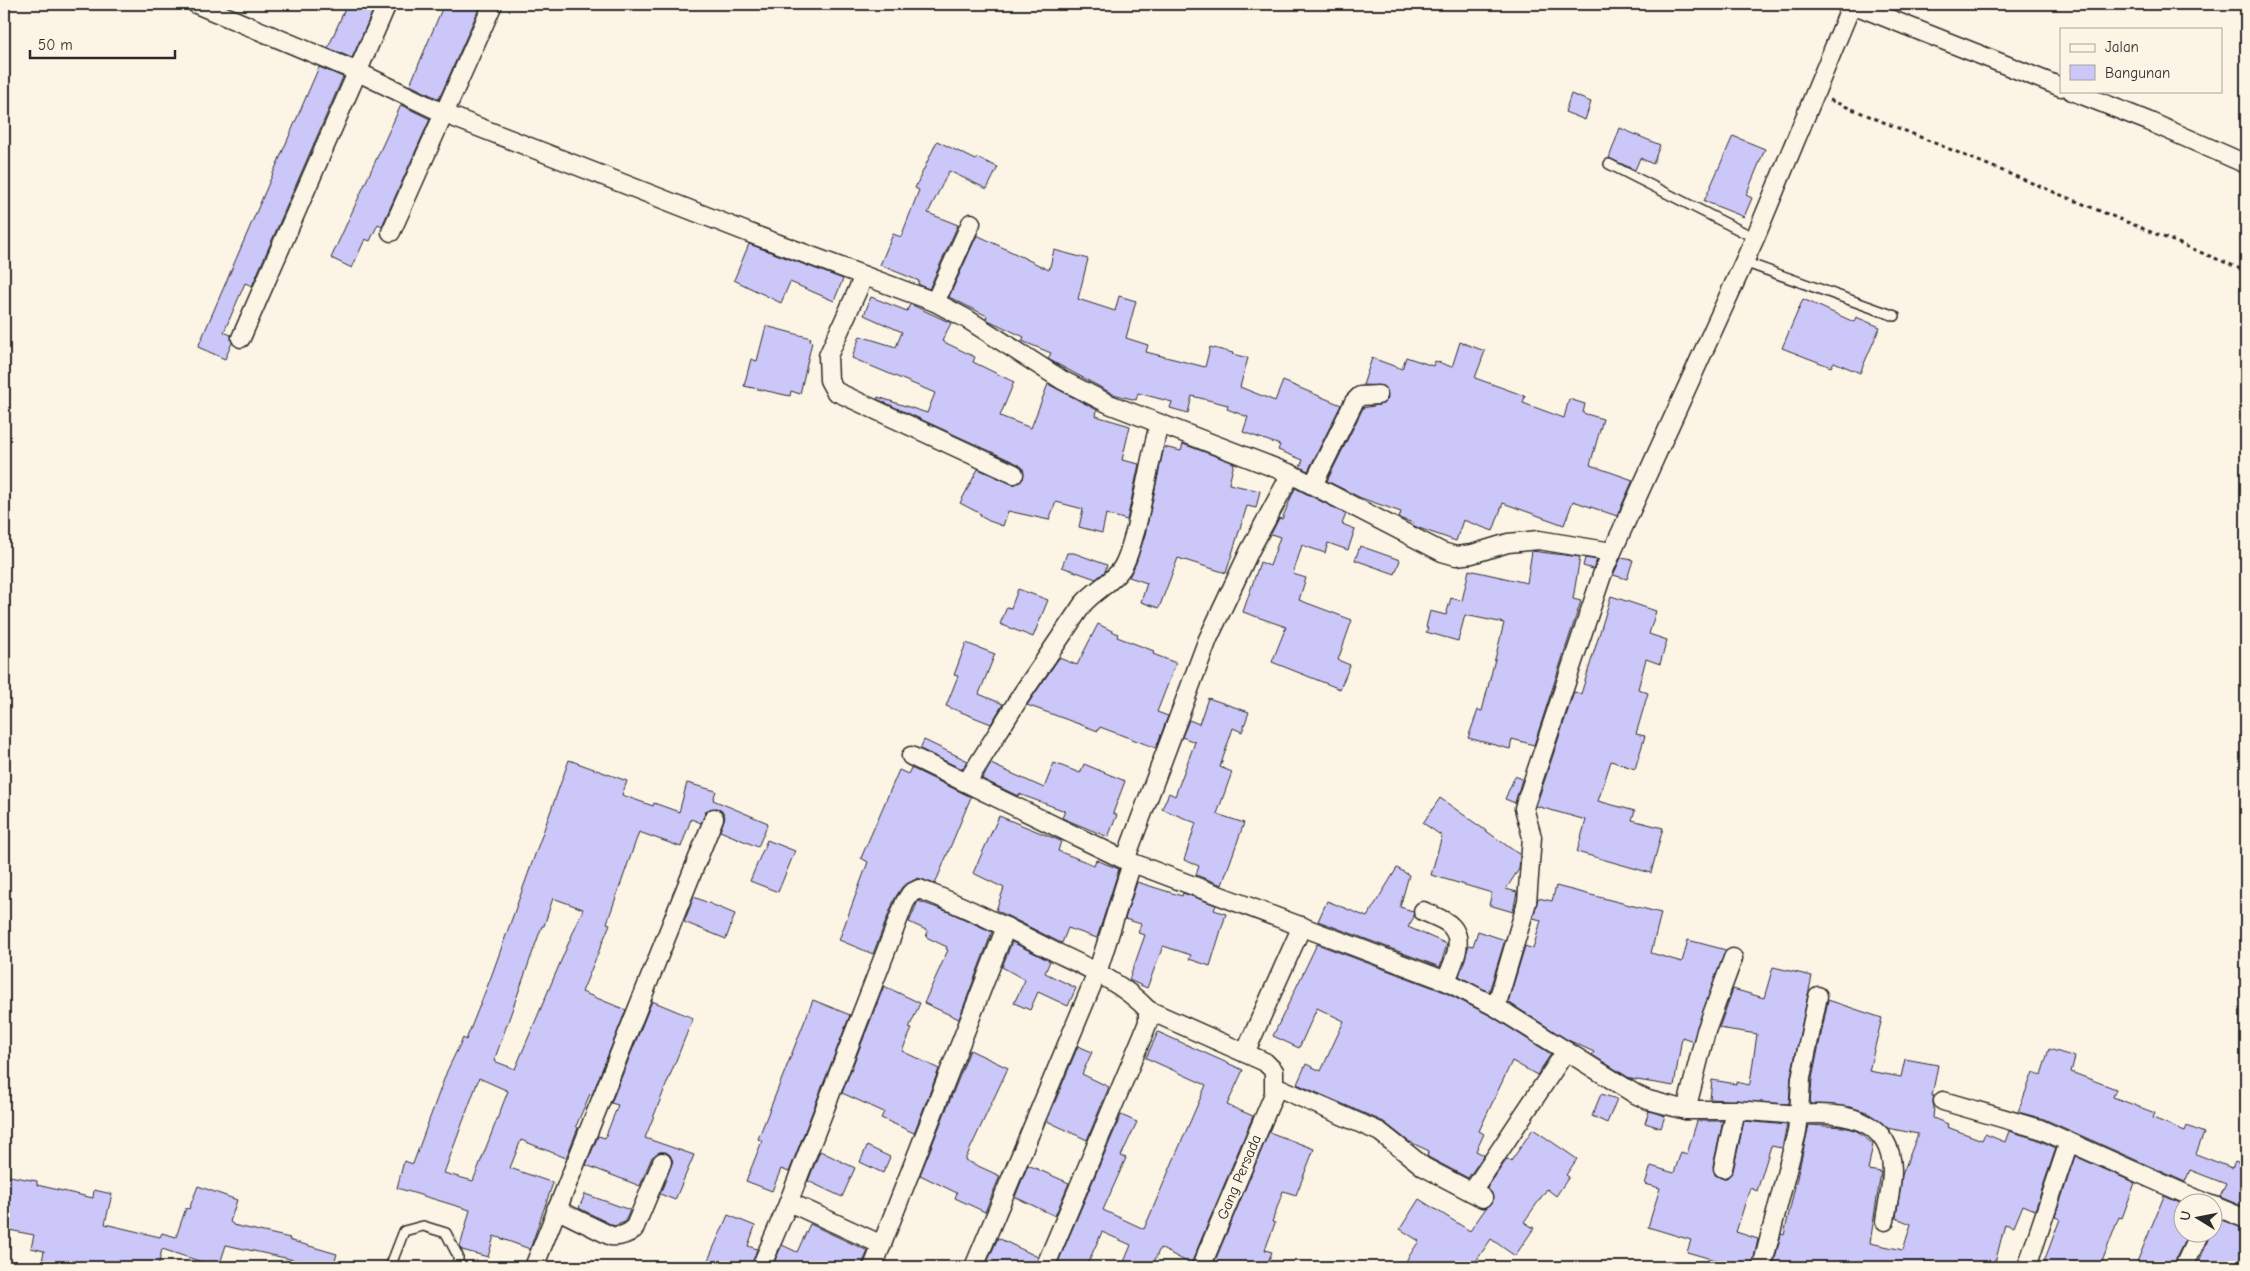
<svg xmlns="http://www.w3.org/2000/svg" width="2250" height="1271" viewBox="0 0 2250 1271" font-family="'Comic Neue',sans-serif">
  <rect width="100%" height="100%" fill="#fcf5e5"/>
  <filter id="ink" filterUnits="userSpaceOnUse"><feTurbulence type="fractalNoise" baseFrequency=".02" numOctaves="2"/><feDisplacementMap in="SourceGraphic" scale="10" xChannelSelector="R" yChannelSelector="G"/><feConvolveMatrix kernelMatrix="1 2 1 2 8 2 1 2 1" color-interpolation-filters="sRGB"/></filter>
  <g filter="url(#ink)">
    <!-- building -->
    <g fill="#ccc7f9" stroke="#2b2b2b" fill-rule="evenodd">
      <polygon points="347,4 376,4 352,58 328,48"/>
      <polygon points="444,4 481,4 439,99 410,85"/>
      <polygon points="319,67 343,77 252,286 245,283 224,332 231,335 232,343 225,359 198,347"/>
      <polygon points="1571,94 1591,102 1585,120 1565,112"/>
      <polygon points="401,105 430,119 382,226 378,224 370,241 365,239 352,268 331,258"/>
      <polygon points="1620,128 1660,145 1653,164 1640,158 1635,170 1609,158"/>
      <polygon points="1733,136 1765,149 1746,195 1752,198 1744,217 1704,201"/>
      <polygon points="937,141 976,160 977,158 998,167 987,189 949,171 928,213 958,225 929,289 918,284 919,281 880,265 893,234 901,237 919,190 915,188"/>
      <polygon points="977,235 1049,270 1054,250 1088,259 1078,299 1115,311 1119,296 1136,301 1126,338 1148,345 1146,352 1205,367 1210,347 1233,353 1232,354 1248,358 1240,387 1275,401 1283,381 1341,405 1308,471 1300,467 1303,460 1278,450 1280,445 1243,432 1248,417 1227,409 1228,405 1192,396 1188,413 1170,408 1172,402 1138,393 1136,400 1113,394 1048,359 1051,353 1022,341 1024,337 988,320 986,319 987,316 949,297"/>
      <polygon points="749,244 843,279 834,301 790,282 781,303 734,280"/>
      <polygon points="871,297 907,311 910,304 951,323 942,341 975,357 973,362 1014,382 1000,416 1031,428 1048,384 1097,410 1096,416 1130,426 1122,460 1139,464 1127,520 1106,514 1102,533 1079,527 1083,509 1056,502 1049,520 1008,511 1003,526 989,521 980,516 981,514 960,503 978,469 1014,485 1023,479 1023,468 1018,464 877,399 878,397 927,413 935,393 852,358 860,336 896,347 902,332 864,315"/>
      <polygon points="1803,299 1854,322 1856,317 1880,327 1860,373 1834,362 1831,367 1782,348"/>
      <polygon points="766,326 811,338 810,341 812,342 800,394 791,391 790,396 744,386 751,359 757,361"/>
      <polygon points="1460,342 1485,351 1475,378 1525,396 1523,403 1564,418 1569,399 1585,404 1583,413 1603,419 1590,465 1633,480 1617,516 1573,501 1564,525 1503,503 1493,531 1463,520 1456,541 1419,528 1412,525 1413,523 1399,518 1401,512 1361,498 1327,481 1363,408 1383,404 1388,399 1387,390 1383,386 1363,385 1372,358 1402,369 1406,357 1433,366 1435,361 1452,367"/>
      <polygon points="1183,444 1234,463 1229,484 1260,491 1256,508 1247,506 1226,573 1178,558 1159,608 1141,602 1147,583 1129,577 1136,563 1145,535 1164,447 1181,451"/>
      <polygon points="1295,488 1346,514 1342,524 1355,529 1348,550 1328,543 1325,553 1302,545 1293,574 1306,578 1299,600 1352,620 1338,660 1350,665 1340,689 1272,662 1286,627 1243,612 1260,562 1270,566 1280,537 1271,534 1279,518 1282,519"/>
      <polygon points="1360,546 1400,560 1395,574 1355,560"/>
      <polygon points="1532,551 1580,557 1573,599 1581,601 1534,745 1512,739 1510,749 1468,738 1478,710 1482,711 1504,623 1465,615 1458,641 1426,632 1428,628 1426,627 1430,611 1446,615 1451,598 1462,601 1469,570 1527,583"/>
      <polygon points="1067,553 1074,553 1107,565 1105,572 1096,579 1062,567"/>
      <polygon points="1585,558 1597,560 1593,569 1583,566"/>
      <polygon points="1621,558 1633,560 1627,579 1613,575"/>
      <polygon points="1018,589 1048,600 1033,637 1000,624 1007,607 1011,608"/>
      <polygon points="1611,596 1656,611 1649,634 1667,640 1660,664 1646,659 1638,689 1648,693 1636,734 1645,736 1635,769 1611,761 1598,801 1635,811 1632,820 1663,828 1651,873 1577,852 1586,820 1536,806 1574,692 1581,694"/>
      <polygon points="1098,624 1118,634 1117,637 1154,651 1153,654 1176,663 1157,712 1168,716 1156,748 1100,727 1098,731 1027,705 1059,658 1077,665"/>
      <polygon points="966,643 995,654 979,694 1003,704 991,724 946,706 958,676 954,675"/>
      <polygon points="1208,698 1249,712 1242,732 1233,728 1220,767 1232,772 1217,814 1244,823 1222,885 1196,875 1199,866 1184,860 1196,823 1162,809 1169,793 1175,796 1195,742 1182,737 1189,720 1199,724"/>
      <polygon points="924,740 968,761 962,769 920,749"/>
      <path d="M569,760L627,781L622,795L653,806L654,803L679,812L687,783L716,791L713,800L768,823L758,847L720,831L725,817L723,812L717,808L707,810L701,823L691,819L681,847L639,832L607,923L610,924L582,992L626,1010L592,1095L590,1094L576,1126L578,1128L566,1158L521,1140L510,1168L553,1183L530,1249L494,1236L488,1257L462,1250L460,1247L470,1210L397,1188L404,1161L413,1164L447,1071L463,1038L466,1040L491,977ZM553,898L583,909L515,1069L494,1061L542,926H544ZM479,1078L508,1091L473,1181L444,1173Z"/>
      <polygon points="1054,763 1080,773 1084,764 1125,781 1113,813 1117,815 1108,837 1062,818 1065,811 1019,794 1018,796 982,779 991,764 1044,788"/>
      <polygon points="911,768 971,797 935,884 918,878 902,887 895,898 873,954 839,940 868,862 861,858 899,770 908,774"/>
      <polygon points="1515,776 1522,779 1515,803 1505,799"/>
      <polygon points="1440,798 1520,855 1519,869 1506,889 1517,892 1513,912 1489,905 1492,893 1431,875 1442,836 1423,823"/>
      <polygon points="999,816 1061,841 1058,851 1094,865 1096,860 1119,869 1097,938 1068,928 1062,943 1059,942 996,910 1004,888 973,873"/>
      <polygon points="767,840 795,851 778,892 750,881"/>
      <polygon points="1397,868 1409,875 1400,907 1413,911 1414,917 1408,927 1447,944 1440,967 1318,921 1327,901 1367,917"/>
      <polygon points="1137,882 1182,896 1183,893 1216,905 1214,910 1226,914 1210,966 1189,959 1191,955 1163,946 1147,988 1129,980 1145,935 1138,933 1141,924 1125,919"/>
      <polygon points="1556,886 1661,913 1651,953 1682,962 1688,940 1726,950 1693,1041 1682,1037 1674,1086 1631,1079 1592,1055 1594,1052 1566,1039 1508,1002 1525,946 1533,949 1541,920 1533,918 1538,898 1552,901"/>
      <polygon points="694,897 735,914 726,939 684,922"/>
      <polygon points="918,901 949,912 992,932 959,1019 924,1003 948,950 946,949 947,947 926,937 928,931 909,922"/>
      <polygon points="1478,931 1505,940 1489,992 1459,976 1469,945 1473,946"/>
      <polygon points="1012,942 1050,961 1045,973 1076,988 1068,1006 1038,992 1030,1010 1014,1003 1025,980 1002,967"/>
      <polygon points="1317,944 1442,991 1491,1016 1551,1054 1537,1075 1512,1061 1479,1131 1484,1134 1476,1151 1484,1155 1468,1178 1430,1158 1427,1156 1429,1151 1408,1141 1384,1122 1297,1084 1306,1064 1321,1071 1344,1021 1317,1008 1299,1048 1273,1036"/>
      <polygon points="1773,967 1812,976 1791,1076 1789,1104 1710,1099 1712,1080 1736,1084 1736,1082 1749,1085 1750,1083 1757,1034 1719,1028 1733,989 1764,998"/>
      <polygon points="884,986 920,1003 909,1028 912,1029 902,1051 939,1069 914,1133 881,1118 884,1112 842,1093"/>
      <polygon points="813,1000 850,1015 789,1172 781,1169 772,1191 746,1181 762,1141 758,1139"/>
      <polygon points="1828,1000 1882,1018 1869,1071 1901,1077 1905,1059 1938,1065 1932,1096 1934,1096 1933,1103 1934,1107 1933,1118 1948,1124 1947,1127 1982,1140 1985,1134 2005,1142 2009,1131 2036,1139 2056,1148 2035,1210 2023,1205 2014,1227 2005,1224 1994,1267 1773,1267 1781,1234 1784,1235 1809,1125 1844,1127 1857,1131 1873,1144 1868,1170 1881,1172 1870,1243 1903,1250 1911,1224 1896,1218 1902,1175 1918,1134 1887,1128 1867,1112 1850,1107 1810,1104 1812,1079"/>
      <polygon points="652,1001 693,1018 645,1138 694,1155 675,1200 660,1194 673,1161 670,1155 666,1152 660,1152 652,1157 640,1186 586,1165 598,1136 605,1138 618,1105 611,1103"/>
      <polygon points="1158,1032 1243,1070 1227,1105 1253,1116 1191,1264 1160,1248 1152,1267 1122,1267 1131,1245 1102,1232 1086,1267 1056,1267 1121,1115 1137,1122 1121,1156 1126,1158 1103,1210 1144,1229 1177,1152 1206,1085 1146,1058"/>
      <polygon points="1078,1046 1092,1052 1082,1074 1109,1087 1087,1140 1047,1121"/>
      <polygon points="2049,1049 2075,1057 2071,1072 2116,1089 2113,1097 2155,1113 2153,1118 2185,1131 2187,1126 2204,1133 2196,1154 2232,1168 2235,1161 2246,1165 2246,1208 2220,1197 2226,1184 2190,1170 2185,1182 2044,1119 2018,1112 2033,1072 2041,1075"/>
      <polygon points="970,1050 1008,1068 965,1160 1000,1176 985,1212 955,1198 957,1193 920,1175"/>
      <polygon points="1601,1094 1617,1099 1607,1123 1592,1116"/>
      <polygon points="1649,1111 1665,1116 1661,1128 1645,1123"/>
      <polygon points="1697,1121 1723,1121 1713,1166 1715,1175 1721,1178 1727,1178 1733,1171 1744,1121 1787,1125 1782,1148 1771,1146 1757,1191 1750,1188 1736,1232 1758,1239 1752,1267 1739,1267 1687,1252 1691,1240 1648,1227 1660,1188 1645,1184 1651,1166 1674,1173 1681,1152 1687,1154"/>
      <polygon points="1533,1129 1577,1159 1566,1175 1569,1177 1556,1196 1547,1189 1524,1222 1534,1228 1515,1256 1491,1239 1472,1267 1402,1267 1419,1241 1400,1229 1419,1199 1470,1231 1486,1208 1493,1202 1492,1193 1487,1188 1507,1159 1511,1161"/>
      <polygon points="1269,1132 1314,1149 1296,1195 1283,1191 1272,1222 1275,1223 1265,1250 1272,1252 1266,1267 1227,1267 1214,1263"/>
      <polygon points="867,1146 890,1157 883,1173 860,1162"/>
      <polygon points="820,1151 855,1168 842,1197 808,1181"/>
      <polygon points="2075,1156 2135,1183 2122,1218 2119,1217 2100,1267 2042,1267 2060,1219 2055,1217"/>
      <polygon points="1028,1165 1069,1183 1055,1216 1015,1197"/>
      <polygon points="4,1175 37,1181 37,1185 93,1198 94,1190 112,1194 105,1224 160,1237 162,1233 176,1237 186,1208 189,1209 198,1186 237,1200 230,1222 233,1224 233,1225 290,1238 289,1240 337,1254 333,1267 297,1267 299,1261 226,1245 219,1267 200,1267 202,1262 162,1249 158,1267 41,1267 44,1251 31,1248 34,1235 4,1229"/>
      <polygon points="585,1194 630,1210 625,1222 614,1226 579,1208"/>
      <polygon points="2164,1196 2182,1204 2182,1234 2188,1234 2176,1258 2175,1267 2135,1267"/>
      <polygon points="728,1215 755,1226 748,1246 757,1249 751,1267 705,1267"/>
      <polygon points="2216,1218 2246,1229 2246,1267 2197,1267 2210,1234 2212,1234"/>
      <polygon points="810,1224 868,1251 861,1267 772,1267 782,1245 797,1252"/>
      <polygon points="998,1238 1038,1257 1035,1267 985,1267"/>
    </g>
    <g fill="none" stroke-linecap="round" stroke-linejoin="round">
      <defs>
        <g id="service">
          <polyline points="1609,164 1755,238"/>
          <polyline points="1744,262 1895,316"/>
          <polyline points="390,1267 404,1231 423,1226 446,1233 458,1256 458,1267"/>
        </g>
        <g id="minor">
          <polyline points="196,4 358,72 445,114 752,234 935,302 967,319 1062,380 1109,404 1291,474 1442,552 1456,556 1472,554 1508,543 1539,540 1612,552 1755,238 1852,4"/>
          <polyline points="1852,4 2061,87"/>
          <polyline points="2072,91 2148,121 2246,164"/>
          <polyline points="391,232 493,4"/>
          <polyline points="864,276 828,356 829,380 835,391 1014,474"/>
          <polyline points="935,302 971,223"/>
          <polyline points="241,338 387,4"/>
          <polyline points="1291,474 1250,550 1208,639 1125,860 1446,981 1496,1007"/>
          <polyline points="1313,485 1354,402 1360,396 1378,395"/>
          <polyline points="1612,552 1602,575 1524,808 1532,837 1527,902 1496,1007 1635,1094 1648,1100 1686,1110 1736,1110 1799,1115 1797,1132 1762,1267"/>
          <polyline points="911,756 1125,860"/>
          <path d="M967,782L1020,697L1083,604C1095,590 1113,582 1122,568C1129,557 1131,544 1135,532C1144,496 1150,460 1159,424"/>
          <path d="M1423,911C1431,915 1445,919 1451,926C1466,942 1452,964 1446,981"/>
          <path d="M1818,996L1801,1078L1799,1115C1841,1111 1892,1118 1892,1171C1892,1187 1887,1205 1885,1221"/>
          <polyline points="1148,1010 1265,1062 1274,1071 1274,1094 1201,1267"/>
          <polyline points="1245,1053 1302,926"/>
          <polyline points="1275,1086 1380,1132 1424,1167 1483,1198"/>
          <polyline points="1943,1101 2040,1129 2069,1142"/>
          <polyline points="1686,1110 1706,1031 1733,958"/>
          <polyline points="1723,1168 1736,1110"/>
          <polyline points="1472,1192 1566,1051"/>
          <polyline points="789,1202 882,1245"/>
          <polyline points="2212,1205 2246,1219"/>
          <path d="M556,1209L611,1236C620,1237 626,1235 634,1229L662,1162"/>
          <polyline points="534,1267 714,818"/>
          <path d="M761,1267L787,1206L905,902L911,893L919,889C965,906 1008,928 1051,950C1084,966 1122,982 1148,1010V1022L1143,1035L1045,1267"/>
          <polyline points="873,1267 1006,927"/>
          <polyline points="974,1267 1097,973 1132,863"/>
          <polyline points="2027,1267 2069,1142 2208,1204"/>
          <polyline points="2186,1267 2186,1262 2199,1234"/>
        </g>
      </defs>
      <!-- service casing -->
      <use href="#service" stroke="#2b2b2b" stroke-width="12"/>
      <!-- minor casing -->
      <use href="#minor" stroke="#2b2b2b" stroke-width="21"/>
      <!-- path -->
      <polyline stroke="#2b2b2b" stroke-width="3" stroke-dasharray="4 4" stroke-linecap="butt" points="1830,100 2246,271"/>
      <!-- service -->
      <use href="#service" stroke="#fcf5e5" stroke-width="9"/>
      <!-- minor -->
      <use href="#minor" stroke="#fcf5e5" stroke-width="18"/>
    </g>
  </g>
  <g text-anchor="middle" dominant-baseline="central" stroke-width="4" stroke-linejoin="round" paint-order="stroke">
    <!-- street labels -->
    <g font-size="15" fill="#2b2b2b" stroke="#fcf5e5">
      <text transform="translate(1239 1177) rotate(-67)">Gang Persada</text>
    </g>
  </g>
  <!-- margin -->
  <rect width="2250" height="1271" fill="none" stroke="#fcf5e5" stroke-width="20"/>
  <rect x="10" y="10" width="2230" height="1251" fill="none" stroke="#2b2b2b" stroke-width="2" filter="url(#ink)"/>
  <!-- legend -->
  <rect x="2060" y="28" width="162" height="65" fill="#fcf5e5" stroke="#a8a49b"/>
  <rect x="2070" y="44" width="25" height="8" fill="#fcf5e5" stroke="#a8a49b"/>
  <text x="2105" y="52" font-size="15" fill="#2b2b2b">Jalan</text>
  <rect x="2070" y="65" width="25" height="15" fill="#ccc7f9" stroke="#a8a49b"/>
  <text x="2105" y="78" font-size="15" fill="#2b2b2b">Bangunan</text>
  <!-- north arrow -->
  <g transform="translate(2198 1218) rotate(280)"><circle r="24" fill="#fcf5e5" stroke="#a8a49b"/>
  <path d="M0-4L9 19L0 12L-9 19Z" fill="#2b2b2b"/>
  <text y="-8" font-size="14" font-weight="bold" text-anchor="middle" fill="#2b2b2b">U</text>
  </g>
  <!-- scale -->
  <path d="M30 50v8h145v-8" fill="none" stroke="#2b2b2b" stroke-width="2.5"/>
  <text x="38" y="50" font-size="15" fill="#2b2b2b" stroke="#fcf5e5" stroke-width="4" paint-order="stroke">50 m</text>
</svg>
